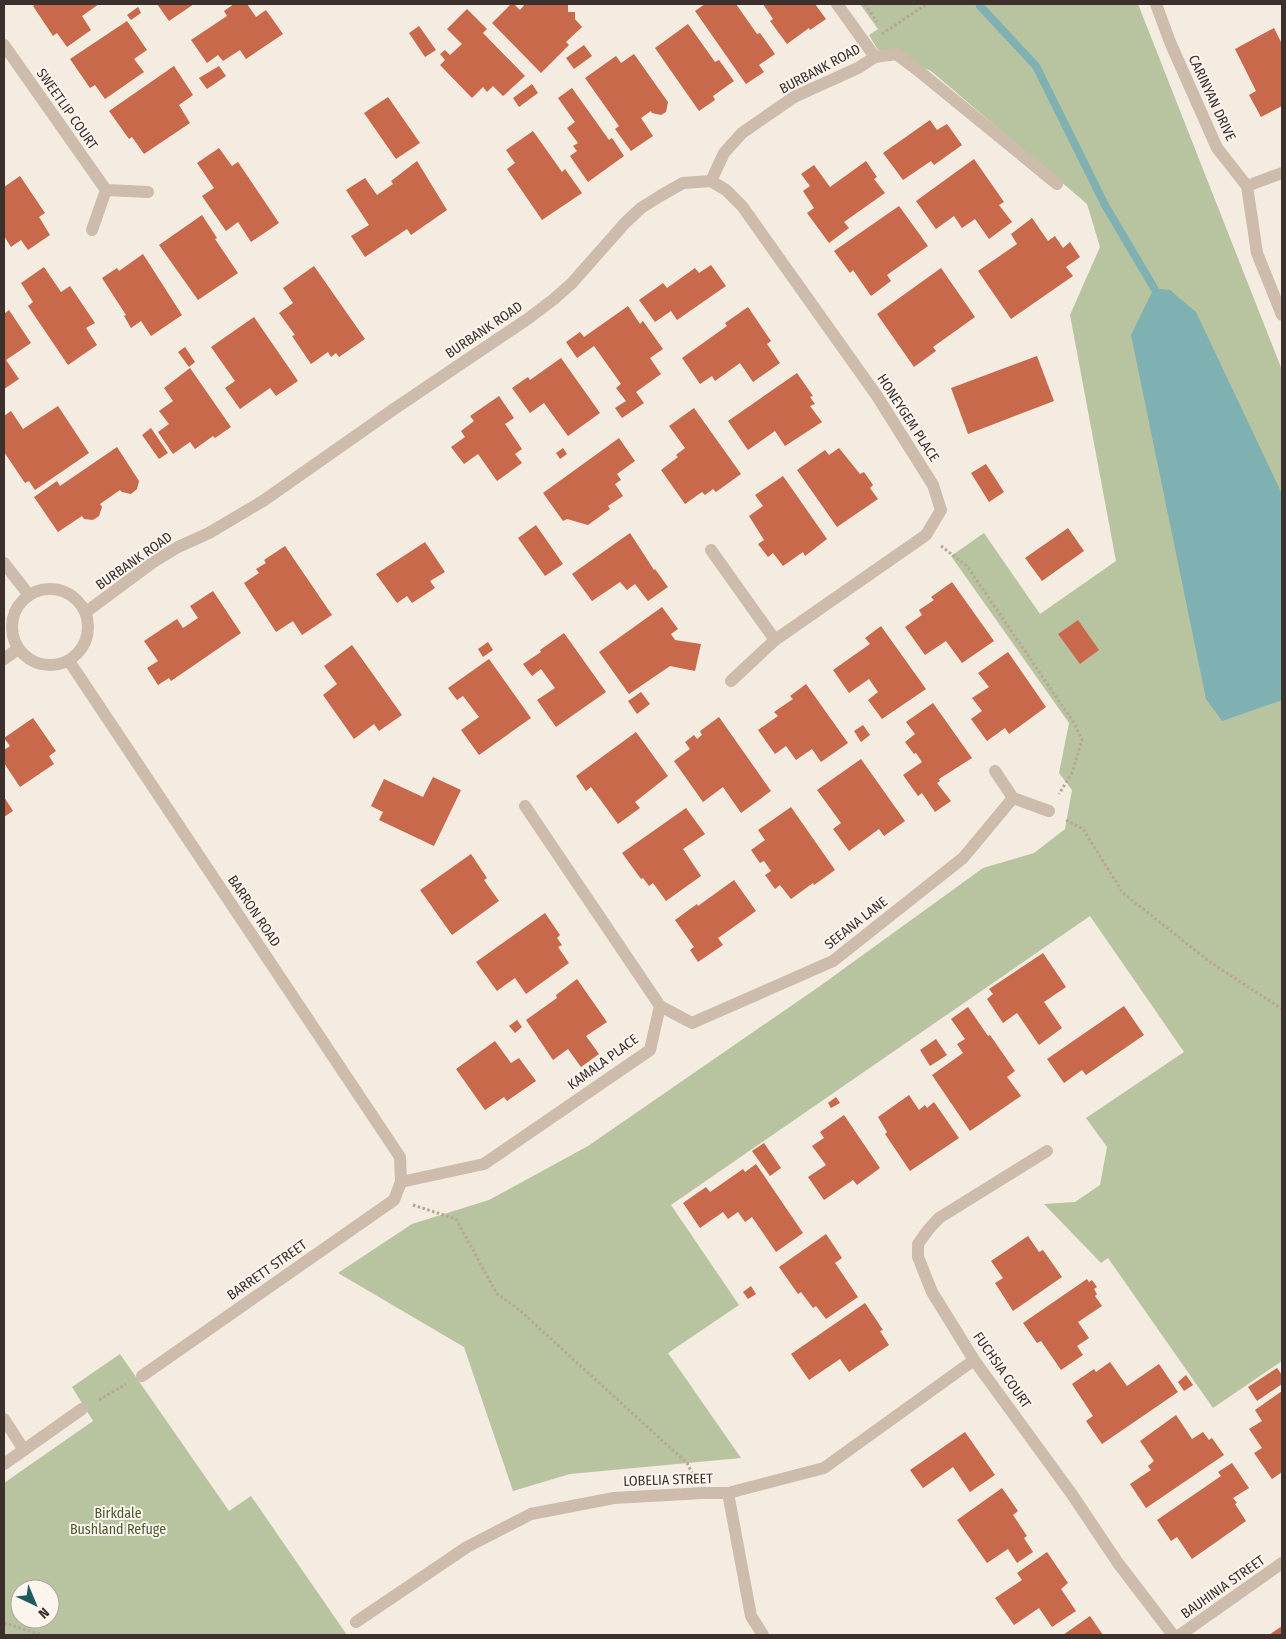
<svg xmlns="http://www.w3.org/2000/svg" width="1286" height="1639" viewBox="0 0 1286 1639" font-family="'Fira Sans Condensed',sans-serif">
  <rect width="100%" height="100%" fill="#f4ebe1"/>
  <!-- green -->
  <g fill="#b8c4a0" fill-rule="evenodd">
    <polygon points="860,4 1138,4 1282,370 1282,1361 1213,1408 1108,1258 1101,1263 1044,1204 1075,1202 1100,1185 1107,1147 1086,1118 1184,1052 1090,916 671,1205 739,1305 668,1353 741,1458 570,1474 513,1491 464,1347 338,1273 412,1224 489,1200 588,1146 820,986 983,868 1034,853 1065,829 1072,790 1059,773 1069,723 951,556 984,533 1040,614 1116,561 1070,315 1100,247 1087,204 931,71 878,50 869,35 878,29"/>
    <path d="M120,1354L229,1511L251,1496L347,1635H4V1483L93,1421L72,1387ZM20,1589H50V1619H20Z"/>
  </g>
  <!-- water -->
  <polygon fill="#7fb0b2" points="1154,288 1170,290 1196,312 1282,494 1282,700 1222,721 1206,699 1131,335"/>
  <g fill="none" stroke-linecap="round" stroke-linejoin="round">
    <!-- stream -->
    <polyline stroke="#7fb0b2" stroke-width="8" points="980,6 1036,66 1105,205 1154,288"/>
  </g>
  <!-- building -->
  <g fill="#c8694b">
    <polygon points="36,4 99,4 82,16 91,30 67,47 57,33 53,36 33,6"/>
    <polygon points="157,4 194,4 169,21"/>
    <polygon points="234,4 247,4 256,17 266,10 283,34 246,59 240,50 223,61 218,55 207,63 191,40 227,16 224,11"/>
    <polygon points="511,4 514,4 520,10 525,4 568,4 568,12 575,12 575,19 582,27 566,42 569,45 541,73 492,23"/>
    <polygon points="705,4 736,4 757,34 760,33 775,54 759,65 764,72 746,84 695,11"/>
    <polygon points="763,4 815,4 826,19 810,30 809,28 787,44 770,21 773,19"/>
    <polygon points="138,7 141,13 131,20 127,15"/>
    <polygon points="467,9 487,29 483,33 525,76 503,96 493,86 487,92 483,87 472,98 440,65 445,60 440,54 445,50 450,55 462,44 447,29"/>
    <polygon points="127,21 147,50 134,59 144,72 105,99 95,85 90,88 70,59"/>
    <polygon points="688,24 715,62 719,60 734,81 713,96 715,100 699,111 655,48"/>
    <polygon points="419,26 436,50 425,57 409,33"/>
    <polygon points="1274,28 1282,44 1282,106 1261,117 1249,95 1256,91 1235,49"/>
    <polygon points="584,45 592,56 574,69 566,58"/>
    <polygon points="634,54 668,102 666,112 661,115 652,113 651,111 641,118 653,136 631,151 615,129 619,126 585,78 616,56 621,63"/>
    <polygon points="174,66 193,95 179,105 190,123 144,154 132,137 129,139 109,111"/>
    <polygon points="219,66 226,76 207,89 199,78"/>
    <polygon points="532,84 538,93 519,107 513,98"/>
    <polygon points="572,88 609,140 612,138 624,156 588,182 570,156 577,151 573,146 578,143 567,128 575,122 558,98"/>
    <polygon points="388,97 420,143 396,159 364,113"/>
    <polygon points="930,120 937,130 947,124 962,145 934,165 931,161 903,180 883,153"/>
    <polygon points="533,131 562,172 565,169 582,193 542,220 507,169 515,163 506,150"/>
    <polygon points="219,148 232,166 238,162 279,223 251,242 238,222 226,231 202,196 214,188 197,163"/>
    <polygon points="974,159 1004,202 999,205 1012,222 989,239 975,219 962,228 954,216 936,229 916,201"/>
    <polygon points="417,161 447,210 411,235 407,229 365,257 351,236 369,225 346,190 365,178 377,195 393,184 391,181"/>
    <polygon points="866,161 877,177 874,179 885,193 844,222 849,228 829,243 807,213 814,208 803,191 810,186 801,174 814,165 830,187"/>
    <polygon points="20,176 45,213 39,217 50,235 28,250 21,240 11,247 4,236 4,187"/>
    <polygon points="899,206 928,246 887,275 891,281 871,296 853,270 850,273 834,251"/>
    <polygon points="202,215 217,238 215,239 238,273 198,300 159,245"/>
    <polygon points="1032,218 1048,241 1055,236 1063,248 1070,242 1080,257 1066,267 1073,276 1011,319 978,271 1017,244 1011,234"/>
    <polygon points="143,254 182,315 151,336 141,321 131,328 124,316 126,315 102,278 117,268 119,271"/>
    <polygon points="711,265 726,286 677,320 671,311 655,322 639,300 663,283 667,288 695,268 699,273"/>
    <polygon points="314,266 365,339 339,357 336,353 331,357 328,352 311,364 292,336 295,335 279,313 293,303 283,288"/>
    <polygon points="44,267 61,292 70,286 95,323 86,328 97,345 68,365 28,306 33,302 21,283"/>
    <polygon points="941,268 975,317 933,347 936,351 914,367 877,314"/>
    <polygon points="628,306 640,324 643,321 663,349 650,358 661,374 636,392 644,403 622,418 615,408 626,401 616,388 621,384 594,346 577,358 566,342 580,332 584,337"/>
    <polygon points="748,307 771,341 767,344 780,363 753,382 740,363 715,381 712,376 700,384 682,358 727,326 725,323"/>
    <polygon points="9,310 31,343 6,360 19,379 4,389 4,314"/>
    <polygon points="254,317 298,381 276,396 270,388 240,409 225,388 235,381 211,347"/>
    <polygon points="185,347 195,362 189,367 178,352"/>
    <polygon points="1037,356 1054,401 968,434 951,388"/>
    <polygon points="561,358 600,413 568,436 544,403 530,413 512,388 528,377 530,380"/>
    <polygon points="190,368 231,427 215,438 213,436 195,449 190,442 173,454 158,432 169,424 159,411 173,401 164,388"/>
    <polygon points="797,373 813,396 810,397 815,404 810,406 822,422 785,446 775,431 748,450 728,421"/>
    <polygon points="499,396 514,418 505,424 522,449 515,454 522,463 497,481 478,454 464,464 451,447 465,437 461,431 474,421 470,416"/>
    <polygon points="58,406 89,453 35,490 29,481 25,483 4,452 4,416 11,411 23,429"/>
    <polygon points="694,408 741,474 716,492 713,489 705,495 702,492 685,504 661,470 678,457 676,455 685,448 669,426"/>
    <polygon points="151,428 168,453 159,459 142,435"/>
    <polygon points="619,438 635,461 617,474 621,480 615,484 623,496 608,506 610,509 588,525 567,519 563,521 543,493"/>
    <polygon points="117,447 139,481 137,489 131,494 122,492 120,490 100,504 102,507 99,516 93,520 84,519 82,516 58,532 34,497 57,481 60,486"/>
    <polygon points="563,448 567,454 560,459 556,453"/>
    <polygon points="839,448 860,474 864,472 873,485 870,488 878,499 837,527 797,470 825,450 829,455"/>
    <polygon points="986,464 1004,492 989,502 971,473"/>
    <polygon points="783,476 827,539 805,556 803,552 783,566 773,553 768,557 758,544 764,540 749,516 763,506 755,495"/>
    <polygon points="536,525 563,564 545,576 518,538"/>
    <polygon points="1068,528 1084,551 1042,581 1025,558"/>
    <polygon points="630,533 654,570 655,569 668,587 648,601 635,584 627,590 620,582 592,601 572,574"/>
    <polygon points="425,542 445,572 430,581 435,588 412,603 407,596 397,603 376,574"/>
    <polygon points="285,546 332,615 302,635 293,621 276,632 244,583 259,573 256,569 266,563 264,560"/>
    <polygon points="952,582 994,641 962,663 946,641 925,655 905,627 922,615 919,610 934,600 931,597"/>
    <polygon points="213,591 241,633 171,681 169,678 158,685 147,668 158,661 144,641 177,619 183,628 198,618 190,606"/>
    <polygon points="662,607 678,629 671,634 675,640 701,644 695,671 670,666 629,694 599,652"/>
    <polygon points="1078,620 1099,650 1080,664 1058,634"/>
    <polygon points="881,626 926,689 882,719 868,700 878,692 869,679 849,693 833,670 870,644 865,638"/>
    <polygon points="564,633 606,692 556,727 537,700 555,688 541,669 532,676 523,664 541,652 540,650"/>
    <polygon points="488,642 493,650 483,657 478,649"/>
    <polygon points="352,645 402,715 379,731 374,724 354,739 323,695 337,684 324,666"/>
    <polygon points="1008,652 1046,707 1009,734 1005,728 987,741 971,719 982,711 972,698 989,687 978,673"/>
    <polygon points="489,659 531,718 479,755 461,730 479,717 463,696 457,700 448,688"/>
    <polygon points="806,684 848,743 821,762 812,749 796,760 786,746 775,754 758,730 778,716 774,712 793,699 790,696"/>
    <polygon points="641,692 650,704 637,714 628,701"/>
    <polygon points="933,703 972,758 939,779 940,781 937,783 951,801 935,812 922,793 918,796 903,775 922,762 916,753 914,754 905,742 915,734 906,722"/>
    <polygon points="719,717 771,791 741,813 723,787 703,802 674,761 690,749 685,742 694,735 697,739 702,735 700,731"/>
    <polygon points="33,718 56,751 49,756 54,764 20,787 4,763 4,750 10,746 4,738"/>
    <polygon points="863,725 870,735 861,742 854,731"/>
    <polygon points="636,732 668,776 635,802 640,808 618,824 591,787 586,791 576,776"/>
    <polygon points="861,759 905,821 884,836 879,829 849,851 833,829 841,823 817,790"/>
    <polygon points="433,777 461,790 434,846 379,820 383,812 371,806 384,779 423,797"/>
    <polygon points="4,797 13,811 4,817"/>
    <polygon points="791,807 835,870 814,885 813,883 791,899 780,885 775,889 765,875 771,871 764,861 760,863 751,850 765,840 758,830"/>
    <polygon points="686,808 705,834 683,849 701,876 666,901 653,883 649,886 643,878 641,879 622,853"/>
    <polygon points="471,854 487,878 484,880 499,901 452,935 420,890"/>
    <polygon points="734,880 756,911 718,938 723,945 698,962 690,950 694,947 675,920 697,904 698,906"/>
    <polygon points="545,913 560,935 557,938 562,945 558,947 569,963 526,994 515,978 497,991 476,962"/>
    <polygon points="1043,953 1066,987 1044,1002 1062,1028 1039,1045 1017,1013 1003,1023 987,999 993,994 989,989"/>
    <polygon points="577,979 607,1022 586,1036 599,1054 581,1067 568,1049 553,1060 526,1020 557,998 556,995"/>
    <polygon points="1124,1006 1144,1035 1086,1075 1082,1070 1064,1083 1047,1059"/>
    <polygon points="968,1007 988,1036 990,1035 1015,1071 1007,1077 1021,1096 970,1131 932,1075 963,1053 957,1044 965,1039 951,1019"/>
    <polygon points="517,1020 522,1027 515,1033 509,1026"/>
    <polygon points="936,1039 947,1055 930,1066 920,1050"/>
    <polygon points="495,1041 511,1063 519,1058 536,1081 507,1101 504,1097 485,1110 456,1069"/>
    <polygon points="909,1095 919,1110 925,1105 927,1108 934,1102 959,1138 910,1171 885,1134 887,1132 878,1117"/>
    <polygon points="836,1097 840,1103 831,1108 828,1103"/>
    <polygon points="844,1115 880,1168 857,1185 853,1180 824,1200 808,1177 826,1165 812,1146 824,1138 820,1132"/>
    <polygon points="764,1143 781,1168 770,1176 752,1151"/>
    <polygon points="756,1164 803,1233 776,1252 752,1217 745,1222 738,1212 728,1219 723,1212 700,1228 683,1203 706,1187 710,1192 743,1169 745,1172"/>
    <polygon points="826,1234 842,1258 835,1263 858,1297 826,1319 816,1306 813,1308 801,1292 798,1294 779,1267"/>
    <polygon points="1028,1236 1039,1252 1043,1250 1062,1277 1013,1311 995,1283 1003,1278 991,1261"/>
    <polygon points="1087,1279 1089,1282 1092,1280 1097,1287 1094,1289 1097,1294 1095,1296 1102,1306 1078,1322 1089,1338 1077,1346 1083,1355 1061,1370 1041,1341 1037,1343 1023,1323"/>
    <polygon points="751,1286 756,1294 748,1299 743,1292"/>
    <polygon points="865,1303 883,1330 880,1331 889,1345 849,1372 840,1359 809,1380 791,1354"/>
    <polygon points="1110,1362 1127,1386 1159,1364 1178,1392 1102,1444 1086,1421 1093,1416 1072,1384 1094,1369 1096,1372"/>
    <polygon points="1277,1368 1282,1375 1282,1384 1257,1401 1248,1387"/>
    <polygon points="1186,1375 1193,1385 1184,1391 1178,1382"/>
    <polygon points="1282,1391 1282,1472 1272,1479 1254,1453 1262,1448 1249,1429 1262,1421 1255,1410"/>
    <polygon points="1176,1415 1192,1439 1203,1432 1209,1440 1212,1438 1224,1455 1146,1508 1130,1484 1151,1470 1148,1466 1154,1461 1140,1441"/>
    <polygon points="965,1432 995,1475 970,1492 953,1467 923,1488 910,1470"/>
    <polygon points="1232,1463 1249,1488 1233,1498 1237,1503 1235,1504 1246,1521 1192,1559 1177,1537 1171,1541 1157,1520 1221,1476 1218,1472"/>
    <polygon points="1002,1488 1018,1511 1013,1515 1027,1536 1024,1538 1033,1552 1017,1563 1008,1549 987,1563 957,1520"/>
    <polygon points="1047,1552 1068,1583 1061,1589 1076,1611 1052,1627 1039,1608 1014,1625 995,1598 1022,1580 1017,1573"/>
    <polygon points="1090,1616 1103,1635 1063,1635"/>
    <polygon points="1282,1626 1282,1635 1269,1635"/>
  </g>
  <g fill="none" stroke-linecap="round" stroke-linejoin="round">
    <!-- path -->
    <g stroke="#b9a596" stroke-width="3" stroke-dasharray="2.5 2.5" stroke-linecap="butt">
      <polyline points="865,4 877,22"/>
      <polyline points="882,34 927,4"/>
      <polyline points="941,546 967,566 1074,723 1082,740 1072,773 1059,794"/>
      <polyline points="1066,820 1083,829 1123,893 1210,962 1282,1009"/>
      <polyline points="413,1205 456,1219 497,1294 516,1307 687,1463 693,1475"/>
      <polyline points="99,1400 126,1384"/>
      <polyline points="4,1623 42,1635"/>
    </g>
    <!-- minor -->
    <g stroke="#cdbbac" stroke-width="12">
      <polyline points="837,4 875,57"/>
      <polyline points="1156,4 1170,42 1217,148 1247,186 1257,253 1282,315"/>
      <polyline points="4,45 106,190"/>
      <polyline points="711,181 726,190 742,206 877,396 933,485 941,510 926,535 775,640"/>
      <polyline points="1247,186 1282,173"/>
      <polyline points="92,230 106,190 148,192"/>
      <polyline points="711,550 775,640 731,681"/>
      <polyline points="4,563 29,595"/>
      <circle cx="50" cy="627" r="38"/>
      <polyline points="86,612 152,563 178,547 209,533 263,501 394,409 529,318 554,299 572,283 625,223 641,208 660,196 683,183 711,181 724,153 742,133 794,97 858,68 875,57 896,54 920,72 1057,184"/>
      <polyline points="4,659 18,649"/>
      <polyline points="69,661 400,1157 401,1182 394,1200 142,1376"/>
      <polyline points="995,771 1013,798"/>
      <polyline points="660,1006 692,1023 833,961 963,858 1013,798 1049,811"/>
      <polyline points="1047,1151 939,1218 928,1230 918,1244 918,1257 932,1292 974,1360 1071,1493 1118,1563 1173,1635"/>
      <polyline points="401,1182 484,1164 650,1050 660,1006 525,806"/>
      <polyline points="4,1419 24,1450"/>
      <polyline points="4,1464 82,1409"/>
      <polyline points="728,1493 751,1616 763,1635"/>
      <polyline points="356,1622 467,1547 531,1514 614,1498 703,1493 728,1493 824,1468 974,1360"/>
      <polyline points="1180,1635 1282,1563"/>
    </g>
  </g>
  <g text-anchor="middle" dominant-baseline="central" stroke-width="4" stroke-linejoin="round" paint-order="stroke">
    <!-- street labels -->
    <g font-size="14" fill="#3b302b" stroke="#fbf5ee">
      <text transform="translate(820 69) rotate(-28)">BURBANK ROAD</text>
      <text transform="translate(1212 98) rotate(65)">CARINYAN DRIVE</text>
      <text transform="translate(67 109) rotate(55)">SWEETLIP COURT</text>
      <text transform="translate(484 330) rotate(-34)">BURBANK ROAD</text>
      <text transform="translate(908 418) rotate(57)">HONEYGEM PLACE</text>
      <text transform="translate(134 561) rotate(-35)">BURBANK ROAD</text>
      <text transform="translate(254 911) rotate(56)">BARRON ROAD</text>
      <text transform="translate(856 923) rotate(-38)">SEEANA LANE</text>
      <text transform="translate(603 1062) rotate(-36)">KAMALA PLACE</text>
      <text transform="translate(267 1270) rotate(-35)">BARRETT STREET</text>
      <text transform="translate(1002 1370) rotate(55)">FUCHSIA COURT</text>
      <text transform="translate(668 1480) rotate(-2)">LOBELIA STREET</text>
      <text transform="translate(1223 1587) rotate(-35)">BAUHINIA STREET</text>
    </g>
    <!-- park labels -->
    <g font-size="14" fill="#4a5a2e" stroke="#fbf5ee">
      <text x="118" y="1513">Birkdale<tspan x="118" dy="16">Bushland Refuge</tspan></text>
    </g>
  </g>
  <!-- border -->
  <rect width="1286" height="1639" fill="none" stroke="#3b302b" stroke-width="10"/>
  <!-- north arrow -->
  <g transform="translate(35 1604) rotate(136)"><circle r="24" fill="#fbf5ee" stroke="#aea6a0"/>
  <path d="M0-4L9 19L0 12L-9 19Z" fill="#1f5a5e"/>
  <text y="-8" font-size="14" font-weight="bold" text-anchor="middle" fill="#3b302b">N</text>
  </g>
</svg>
